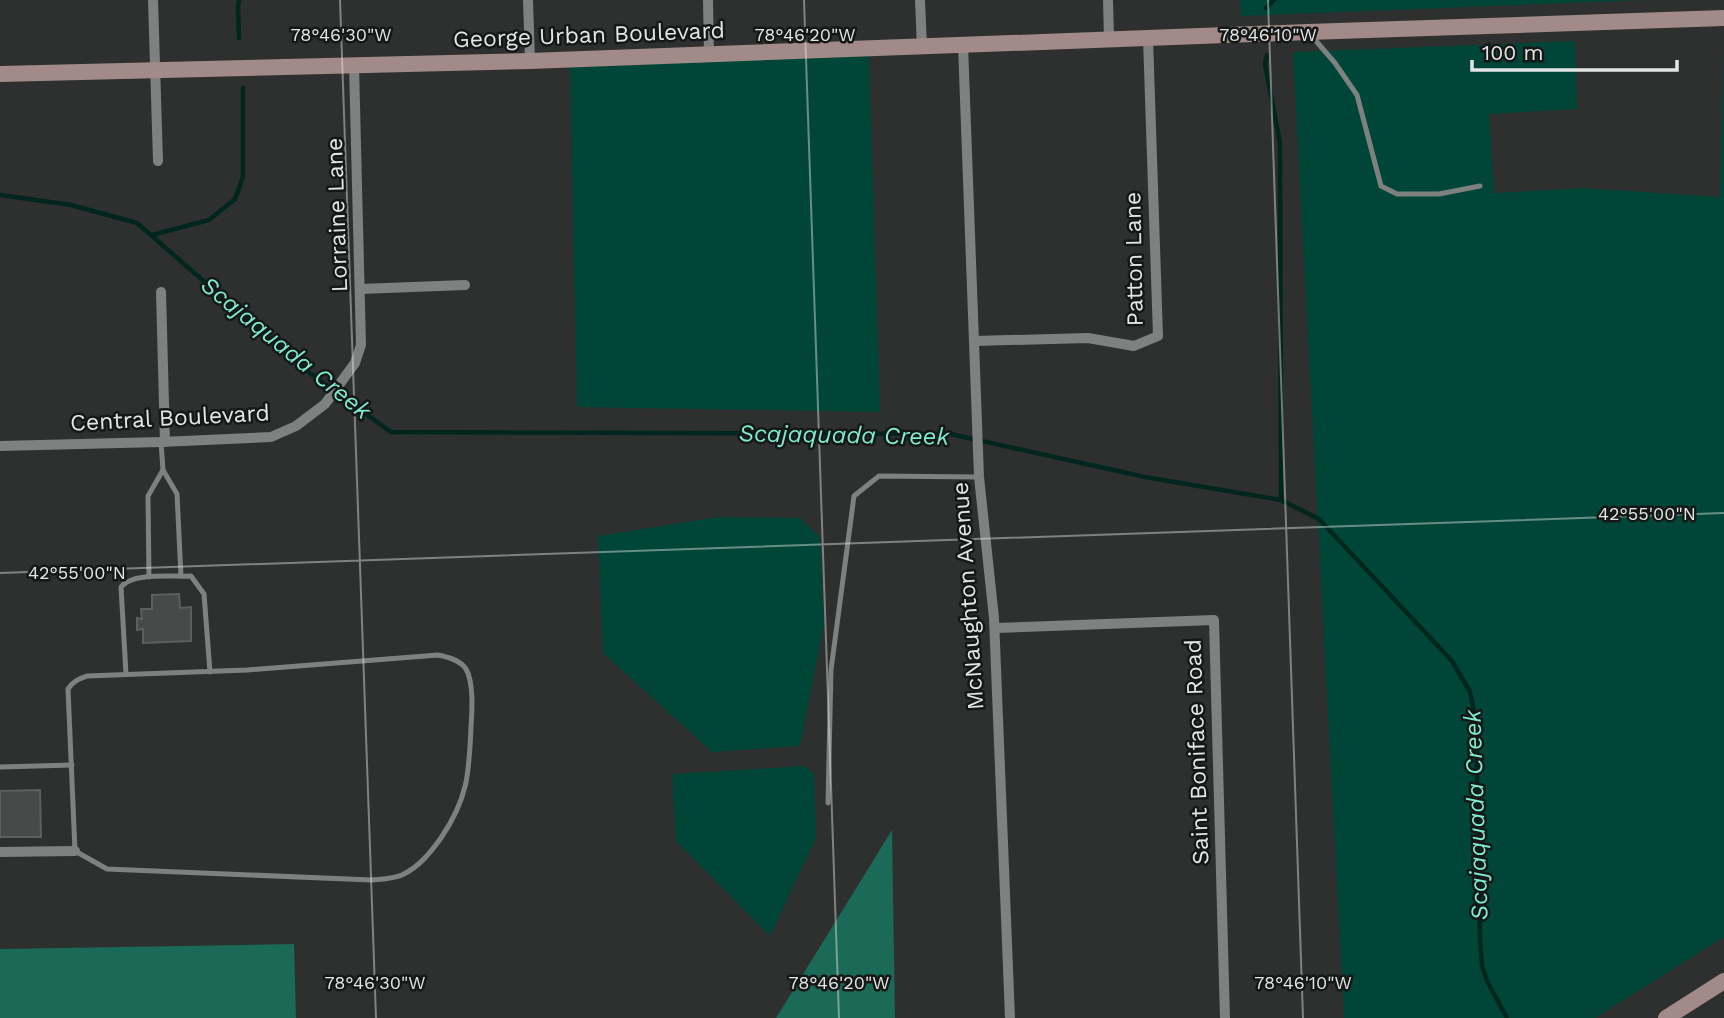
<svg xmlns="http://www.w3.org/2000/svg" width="1724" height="1018" viewBox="0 0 1724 1018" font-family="'Work Sans',sans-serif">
  <rect width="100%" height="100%" fill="#2d302f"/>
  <!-- green -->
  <g fill="#004638">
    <polygon points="1240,0 1642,0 1241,16"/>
    <polygon points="1575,41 1577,109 1489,114 1494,193 1582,188 1720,197 1724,42 1724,937 1595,1018 1344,1018 1293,52"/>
    <polygon points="869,56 880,412 577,407 570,67"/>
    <polygon points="718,517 800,518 820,537 824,623 800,746 712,752 603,653 598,536"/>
    <polygon points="805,766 814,774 816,838 770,936 676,841 672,774"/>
  </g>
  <!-- forest -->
  <g fill="#1b6957">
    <polygon points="892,830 895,1018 776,1018"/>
    <polygon points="294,944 296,1018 0,1018 0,949"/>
  </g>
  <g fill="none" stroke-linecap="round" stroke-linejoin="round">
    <!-- stream -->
    <g stroke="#00261d" stroke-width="4.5">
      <polyline points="1266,8 1274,0"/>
      <polyline points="239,38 238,7 239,0"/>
      <polyline points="1267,55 1265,64 1280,143 1281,500"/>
      <polyline points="0,195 71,205 137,223 307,371 391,432 950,434 1145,477 1281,500 1319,519 1452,661 1470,692 1476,720 1480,938 1482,966 1488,983 1507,1018"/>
      <polyline points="152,235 209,220 235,199 243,177 243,88"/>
    </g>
  </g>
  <!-- building -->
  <g fill="#474a49" stroke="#5b5f5d" stroke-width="2">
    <polygon points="179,594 180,608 191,607 191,641 143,643 143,629 137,630 137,618 142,619 141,609 152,609 152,595"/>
    <polygon points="40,790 41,837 0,837 0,791"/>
  </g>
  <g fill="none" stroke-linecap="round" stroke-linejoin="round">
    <!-- lane -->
    <g stroke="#7d8180" stroke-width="5">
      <polyline points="1310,34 1335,63 1357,95 1381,186 1397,194 1439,194 1480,186"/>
      <polyline points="161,442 163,470 177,494 181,576"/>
      <polyline points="149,577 148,496 163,470"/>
      <path d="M438,655C448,657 460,660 466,669C474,683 472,711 471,727C469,774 468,798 441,838C430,853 419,867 402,875C393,879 381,879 371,880L107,869L75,851L68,689C73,681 79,679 87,676L247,670Z"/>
      <path d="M126,674L121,587C133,572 173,577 191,576L204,594L210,672"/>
      <polyline points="0,767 72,765"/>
      <polyline points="828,803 831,670 854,496 879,476 979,477"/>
    </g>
    <!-- street -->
    <g stroke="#7d8180" stroke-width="10">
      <polyline points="153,0 158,161"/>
      <polyline points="528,0 530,61"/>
      <polyline points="708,0 709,55"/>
      <polyline points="920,0 922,47"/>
      <polyline points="1108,0 1109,39"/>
      <polyline points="963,45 979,477 994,618 1010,1018"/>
      <polyline points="360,289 465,285"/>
      <polyline points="161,292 165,442"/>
      <polyline points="974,341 1088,338 1134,346 1158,336 1148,38"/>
      <polyline points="0,446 161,442 271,437 296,426 325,404 355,363 361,345 354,65"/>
      <polyline points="995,628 1214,620 1225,1018"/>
      <polyline points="0,852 75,851"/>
    </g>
    <!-- secondary -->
    <g stroke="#a18a88" stroke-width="16">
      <polyline points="0,74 530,61 1308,32 1724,18"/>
      <polyline points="1666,1018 1724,981"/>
    </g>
  </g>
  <!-- ticks -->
  <path fill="none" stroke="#e4e6e5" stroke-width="2" stroke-opacity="0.45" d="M340,0L376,1018M804,0L839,1018M1268,0L1303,1018M0,573L1724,513"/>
  <g text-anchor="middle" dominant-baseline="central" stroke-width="5" stroke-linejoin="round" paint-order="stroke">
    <!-- street labels -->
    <g font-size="23" fill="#e4e6e5" stroke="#161817">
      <text transform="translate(589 35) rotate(-2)">George Urban Boulevard</text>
      <text transform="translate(337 215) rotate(-92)">Lorraine Lane</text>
      <text transform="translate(1134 259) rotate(-91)">Patton Lane</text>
      <text transform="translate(170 418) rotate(-3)">Central Boulevard</text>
      <text transform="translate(968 596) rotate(-94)">McNaughton Avenue</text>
      <text transform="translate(1197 752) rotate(-92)">Saint Boniface Road</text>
    </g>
    <!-- water labels -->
    <g font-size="24" font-style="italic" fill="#7febcd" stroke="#161817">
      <text transform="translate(286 348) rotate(39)">Scajaquada Creek</text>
      <text transform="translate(844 435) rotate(1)">Scajaquada Creek</text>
      <text transform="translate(1476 815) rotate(-92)">Scajaquada Creek</text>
    </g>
  </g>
  <g font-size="18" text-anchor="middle" fill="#e4e6e5" stroke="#161817" stroke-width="5" stroke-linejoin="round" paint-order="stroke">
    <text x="341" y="41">78°46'30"W</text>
    <text x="805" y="41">78°46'20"W</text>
    <text x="1268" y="41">78°46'10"W</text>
    <text x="1647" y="520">42°55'00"N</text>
    <text x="77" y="579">42°55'00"N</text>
    <text x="375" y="989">78°46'30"W</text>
    <text x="839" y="989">78°46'20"W</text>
    <text x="1303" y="989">78°46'10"W</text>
  </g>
  <!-- scale -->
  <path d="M1472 60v10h205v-10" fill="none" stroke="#e4e6e5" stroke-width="3.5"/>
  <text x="1482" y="60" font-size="21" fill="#e4e6e5" stroke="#161817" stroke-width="5" paint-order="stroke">100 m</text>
</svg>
